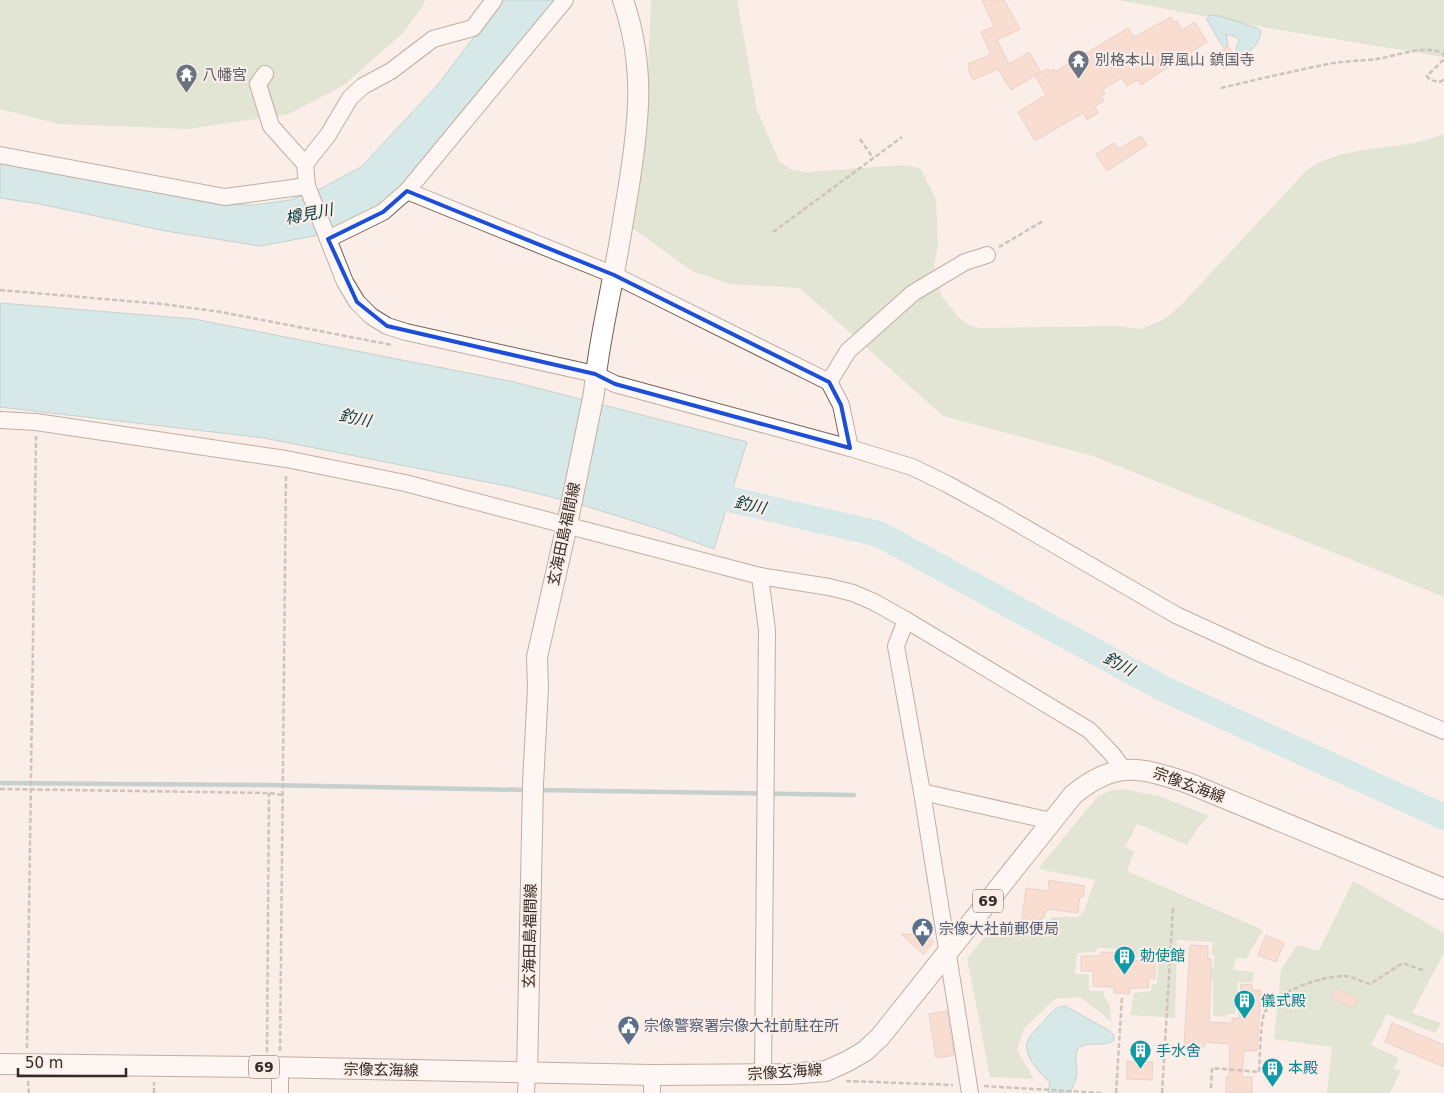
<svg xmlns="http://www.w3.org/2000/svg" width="1444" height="1093" viewBox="0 0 1444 1093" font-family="'DejaVu Sans','Noto Sans JP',sans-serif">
  <rect width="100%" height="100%" fill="#fbeee8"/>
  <!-- green -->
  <g fill="#c3d8bd">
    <polygon points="0,0 425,0 423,6 404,32 344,85 289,114 188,129 59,124 0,109"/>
    <path d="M651,0H737L757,110L779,161L790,169L806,172L904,165L920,168L936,199L938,246L934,265L941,295L959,318L969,325L980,328L1114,326L1141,329L1165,319L1181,305L1306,171C1334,149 1379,149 1414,143C1424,141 1434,137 1444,134V597L1093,456L943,416L800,288L730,284L692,271L631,227L645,139Z"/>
    <polygon points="1118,0 1444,0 1444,57 1274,29"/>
    <polygon points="1121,789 1159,796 1209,816 1197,829 1187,845 1137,824 1125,847 1134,852 1127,871 1263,930 1246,959 1236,958 1233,970 1254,972 1252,983 1238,982 1235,1014 1228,1014 1225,1017 1213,1015 1213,978 1208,977 1208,970 1213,969 1215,956 1211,954 1213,942 1177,940 1175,1018 1130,1015 1134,993 1151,991 1152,984 1157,984 1158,957 1124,957 1124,949 1098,948 1096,952 1077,953 1075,974 1089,974 1089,991 1104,991 1104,996 1110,1005 1111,1021 1080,997 1055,999 1024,1028 1017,1050 1034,1079 990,1077 967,958 996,924 1045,926 1052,917 1078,917 1084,911 1095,880 1038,869 1098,796 1110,791"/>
    <polygon points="1353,881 1444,933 1444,953 1412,1013 1441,1023 1435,1033 1387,1014 1371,1045 1399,1058 1394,1068 1401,1071 1390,1093 1327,1093 1332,1047 1274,1039 1281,970 1297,945 1319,951"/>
  </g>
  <!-- water -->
  <g fill="#a8e3e8" stroke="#86acad">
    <polygon points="502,0 556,0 401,186 386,200 366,214 339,227 314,236 260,246 166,231 40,204 0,198 0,160 215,204 254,205 290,200 322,188 361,167 436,87"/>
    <path d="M1209,15L1220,16L1257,28L1261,31C1260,42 1251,54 1240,55L1236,49L1239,40L1236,37L1226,34L1228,45L1223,47L1207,20Z"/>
    <polygon points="0,303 194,319 514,382 747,442 714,549 656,528 579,504 507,486 264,438 0,407"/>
    <path d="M1065,1006L1110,1031L1114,1035V1040C1108,1045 1099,1044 1091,1044C1070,1045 1077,1060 1077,1074C1076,1081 1072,1085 1071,1093H1048L1050,1083C1041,1073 1024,1058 1027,1043C1029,1035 1039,1027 1044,1021C1051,1013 1054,1007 1065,1006Z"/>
  </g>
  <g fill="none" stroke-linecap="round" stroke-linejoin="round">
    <!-- stream -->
    <g stroke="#86acad" stroke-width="4.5">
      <polyline points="0,783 268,785 528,790"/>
      <polyline points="538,790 854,795"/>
    </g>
    <!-- river -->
    <polyline stroke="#a8e3e8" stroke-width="26" points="694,491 879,534 1164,689 1444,817"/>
  </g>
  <!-- building -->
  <g fill="#f8c8b6" stroke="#cfafa3">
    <polygon points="982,0 1004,0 1020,29 997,40 1009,64 1029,52 1041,72 1011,90 998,69 973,80 968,69 970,68 968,64 991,54 981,32 994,26"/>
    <polygon points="1171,17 1174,22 1177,21 1182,30 1195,22 1207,42 1141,85 1138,80 1127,86 1122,78 1102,90 1105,94 1101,96 1104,101 1095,106 1098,113 1087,120 1083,113 1035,141 1018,112 1046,95 1035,76 1048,69 1050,71 1054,69 1056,71 1128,28 1134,37"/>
    <polygon points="1228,46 1237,60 1224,69 1215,55"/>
    <polygon points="1141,136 1147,145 1107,171 1096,154 1114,143 1118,149"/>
    <polygon points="1049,880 1085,886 1083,897 1080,897 1078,913 1046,909 1044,918 1041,918 1041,921 1022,918 1026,888 1048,891"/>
    <polygon points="901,934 927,935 934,942 923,954"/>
    <polygon points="1266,935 1284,943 1276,962 1258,955"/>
    <polygon points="1190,945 1208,946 1208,959 1211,959 1211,981 1209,1022 1232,1023 1232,1018 1239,1018 1241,984 1252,985 1252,990 1261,990 1257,1051 1244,1051 1242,1077 1252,1077 1252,1093 1226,1093 1226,1076 1229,1077 1230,1044 1205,1042 1204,1047 1184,1046"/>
    <polygon points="1101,952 1121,953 1121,960 1155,961 1155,979 1149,978 1148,988 1130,988 1130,994 1114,993 1114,987 1093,986 1093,971 1081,971 1081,956 1101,956"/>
    <polygon points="1336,988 1358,998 1353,1008 1331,998"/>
    <polygon points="947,1011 954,1055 936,1058 929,1014"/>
    <polygon points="1392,1023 1444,1045 1444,1067 1385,1042"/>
    <polygon points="1127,1061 1153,1062 1152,1080 1127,1079"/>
  </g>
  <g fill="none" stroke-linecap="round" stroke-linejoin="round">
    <defs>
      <g id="minor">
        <polyline points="494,0 473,28 433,39 391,71 363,86 350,98 328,135 305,164 307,186 345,282 357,302 371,316 387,326 406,332 595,374 615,384 850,448 912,467 947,484 998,512 1176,615 1261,654 1444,731"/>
        <polyline points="265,74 258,84 271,126 305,164"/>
        <polyline points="0,155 225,197 307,186"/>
        <polyline points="407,191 614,275 829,382 841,405 850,448"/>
        <polyline points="328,239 383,212 407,191 565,0"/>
        <polyline points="829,382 848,351 913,293 965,262 987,255"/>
        <polyline points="0,420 36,422 286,459 405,483 760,576 829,587 853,593 874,602 906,620 1089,730 1112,754 1124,770"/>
        <polyline points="760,576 767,630 763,1074"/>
        <polyline points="906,620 896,646 922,792 970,1093"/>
        <polyline points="922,792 1051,821"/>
        <polyline points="280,1067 280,1093"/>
        <polyline points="526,1093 527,1074"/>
        <polyline points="652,1093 652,1075"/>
      </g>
      <g id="major">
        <path d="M0,1064L267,1067L652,1075L789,1074L826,1071L848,1061L865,1051L880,1037L1073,795C1115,760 1140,767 1188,783L1444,889"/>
        <path d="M527,1074L533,784L538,688L537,657L567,525L594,393C597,354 606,316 613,277C619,249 623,220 628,191C639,123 646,67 623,0"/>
      </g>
    </defs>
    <!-- minor casing -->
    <use href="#minor" stroke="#7a5f51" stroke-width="18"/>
    <!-- major casing -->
    <use href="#major" stroke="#7a5f51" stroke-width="22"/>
    <!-- path -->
    <g stroke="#988c86" stroke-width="2.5" stroke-dasharray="5 2.5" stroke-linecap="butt">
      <path d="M1221,88C1255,80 1289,72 1323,65C1341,61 1359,61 1377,59C1393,57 1431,42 1444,55L1443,60L1427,76L1430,80L1439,82L1444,80"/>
      <polyline points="860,139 873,158"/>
      <polyline points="773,232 902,137"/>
      <polyline points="999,247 1043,221"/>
      <polyline points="0,290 162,304 221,312 392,345"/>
      <polyline points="0,789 269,793 283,795"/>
      <polyline points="27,1048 36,436"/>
      <polyline points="280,1051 286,474"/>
      <polyline points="267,1052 269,793"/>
      <polyline points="28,1081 29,1093"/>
      <polyline points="846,1081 953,1085"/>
      <polyline points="984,1086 1102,1093"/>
      <path d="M1211,1088L1212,1068L1259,1072C1260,1058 1260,1026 1264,1014C1272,992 1322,976 1344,976C1352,976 1362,982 1370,984L1403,963L1425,971"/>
      <polyline points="154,1093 154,1082"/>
      <polyline points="1116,1093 1122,997"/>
      <polyline points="1162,1093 1173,908"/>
    </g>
    <!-- minor -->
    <use href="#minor" stroke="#fff" stroke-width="16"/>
    <!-- major -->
    <use href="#major" stroke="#fff" stroke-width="20"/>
  </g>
  <!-- marked area -->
  <path d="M0 0H1444V1093H0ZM407,191L614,275L829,382L841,405L850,448L615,384L595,374L387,326L357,302L328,239L383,212Z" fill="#fbeee8" fill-opacity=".55" fill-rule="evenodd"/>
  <path fill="none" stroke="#1d4ed8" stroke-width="4" stroke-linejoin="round" d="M407,191L614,275L829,382L841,405L850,448L615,384L595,374L387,326L357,302L328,239L383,212Z"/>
  <!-- icons -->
  <defs>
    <symbol id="temple-pin" viewBox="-11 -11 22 30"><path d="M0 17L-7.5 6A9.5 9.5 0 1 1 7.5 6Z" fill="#6b7280" stroke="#fbeee8"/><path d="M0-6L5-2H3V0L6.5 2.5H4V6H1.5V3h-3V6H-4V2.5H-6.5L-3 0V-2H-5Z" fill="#fff"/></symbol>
    <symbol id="civic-pin" viewBox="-11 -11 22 30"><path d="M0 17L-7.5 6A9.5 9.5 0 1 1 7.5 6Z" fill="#5c6f8a" stroke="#fbeee8"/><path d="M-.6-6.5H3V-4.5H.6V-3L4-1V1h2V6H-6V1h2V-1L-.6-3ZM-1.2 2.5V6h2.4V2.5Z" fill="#fff"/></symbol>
    <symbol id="building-pin" viewBox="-11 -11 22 30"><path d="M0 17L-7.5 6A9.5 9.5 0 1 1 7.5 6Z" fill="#0f9aa8" stroke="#fbeee8"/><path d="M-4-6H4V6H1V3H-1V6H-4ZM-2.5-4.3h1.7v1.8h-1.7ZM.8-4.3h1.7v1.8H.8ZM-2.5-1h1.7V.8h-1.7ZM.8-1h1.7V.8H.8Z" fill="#fff"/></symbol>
  </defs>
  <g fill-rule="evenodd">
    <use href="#temple-pin" x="1066" y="48" width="25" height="34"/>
    <use href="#temple-pin" x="174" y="62" width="25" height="34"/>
    <use href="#civic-pin" x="910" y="916" width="25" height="34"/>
    <use href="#building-pin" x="1112" y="944" width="25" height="34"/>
    <use href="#building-pin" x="1232" y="988" width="25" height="34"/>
    <use href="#civic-pin" x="616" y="1014" width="25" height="34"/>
    <use href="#building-pin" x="1128" y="1038" width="25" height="34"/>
    <use href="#building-pin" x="1260" y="1056" width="25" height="34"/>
  </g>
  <g text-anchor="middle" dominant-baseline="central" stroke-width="4" stroke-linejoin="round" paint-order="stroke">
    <!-- shield labels -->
    <g fill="#fbeee8" stroke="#71655f" stroke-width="1">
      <rect x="973" y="889.5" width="30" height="23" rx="4"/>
      <rect x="249" y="1055.5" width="30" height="23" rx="4"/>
    </g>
    <g font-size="14" font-weight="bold" fill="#362a24">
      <text x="988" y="901">69</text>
      <text x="264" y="1067">69</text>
    </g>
    <!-- worship labels -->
    <g font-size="15" fill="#5b616d" stroke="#fbeee8" text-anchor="start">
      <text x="1095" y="60">別格本山 屏風山 鎮国寺</text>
      <text x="202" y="75">八幡宮</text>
    </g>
    <!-- street labels -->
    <g font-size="15" fill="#362a24" stroke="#fbeee8">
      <text transform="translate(564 534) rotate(-78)">玄海田島福間線</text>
      <text transform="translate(1189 785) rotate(20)">宗像玄海線</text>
      <text transform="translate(530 936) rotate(-89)">玄海田島福間線</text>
      <text transform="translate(381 1070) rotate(1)">宗像玄海線</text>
      <text transform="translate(785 1072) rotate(-4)">宗像玄海線</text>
    </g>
    <!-- service labels -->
    <g font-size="15" fill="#4e5e75" stroke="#fbeee8" text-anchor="start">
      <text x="939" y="929">宗像大社前郵便局</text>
      <text x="644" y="1026">宗像警察署宗像大社前駐在所</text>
    </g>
    <!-- culture labels -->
    <g font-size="15" fill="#0d838f" stroke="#fbeee8" text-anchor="start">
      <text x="1140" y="956">勅使館</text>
      <text x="1261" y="1001">儀式殿</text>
      <text x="1156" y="1051">手水舍</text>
      <text x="1288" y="1068">本殿</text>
    </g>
    <!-- water labels -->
    <g font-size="16" font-style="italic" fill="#003a3e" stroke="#fbeee8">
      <text transform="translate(309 214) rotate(-11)">樽見川</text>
      <text transform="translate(355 418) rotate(12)">釣川</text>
      <text transform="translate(750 505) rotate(13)">釣川</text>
      <text transform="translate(1119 664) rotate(28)">釣川</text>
    </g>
  </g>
  <!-- scale -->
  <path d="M18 1068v8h108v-8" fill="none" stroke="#362a24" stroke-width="2.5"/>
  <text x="25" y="1068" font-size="15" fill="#362a24" stroke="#fbeee8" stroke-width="4" paint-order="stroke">50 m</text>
</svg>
